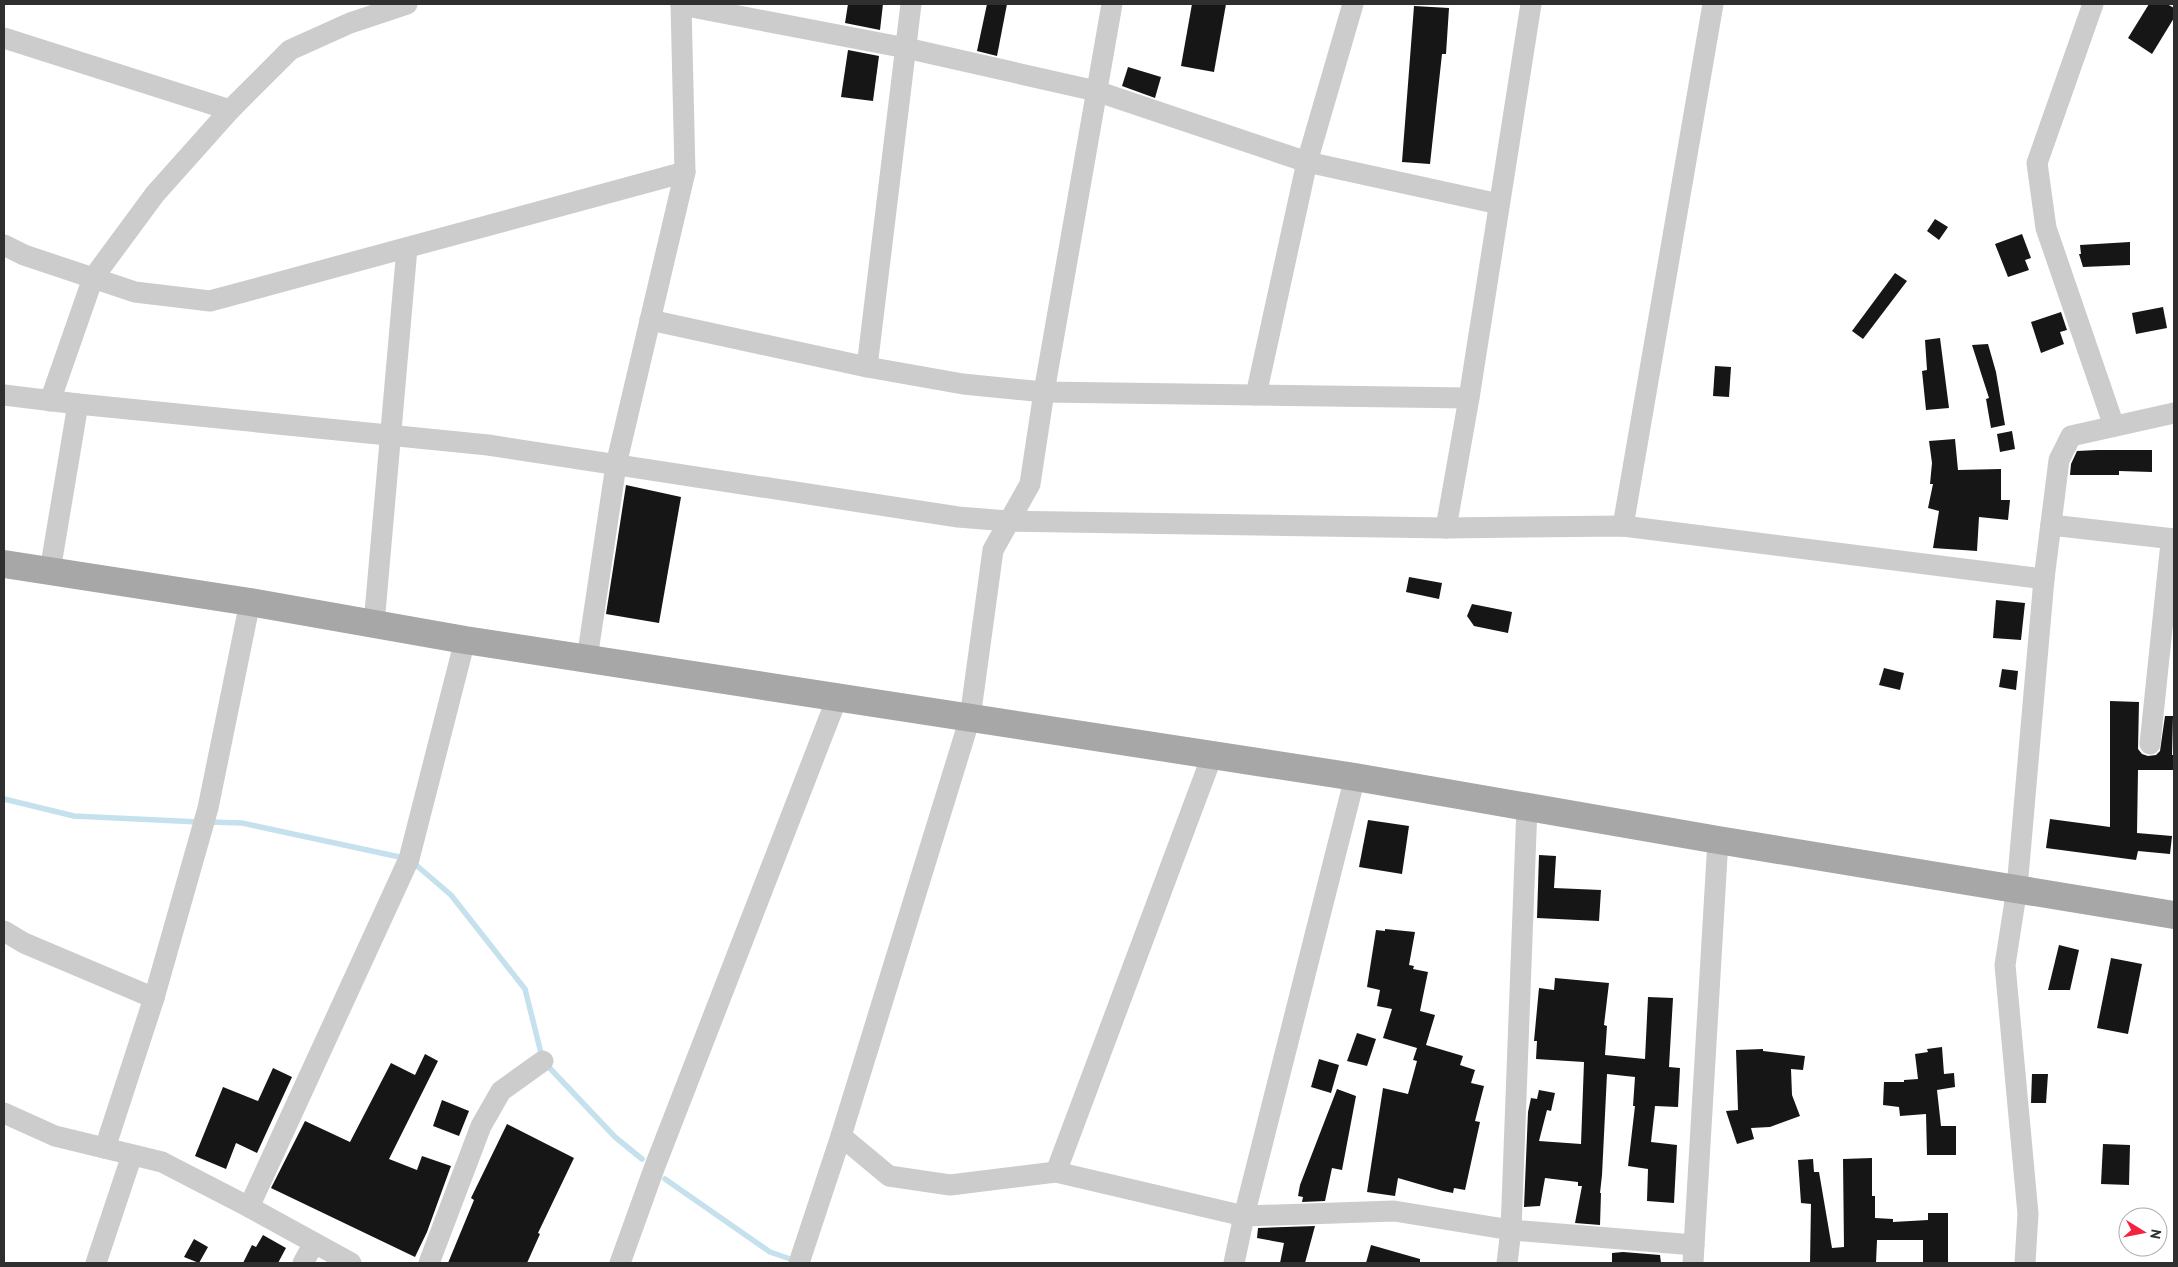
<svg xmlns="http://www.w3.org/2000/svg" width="2178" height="1267" viewBox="0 0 2178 1267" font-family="'PT Sans',sans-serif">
  <rect width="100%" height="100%" fill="#fff"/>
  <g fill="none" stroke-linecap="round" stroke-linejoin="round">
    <!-- stream -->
    <g stroke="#c6e1ee" stroke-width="5.5">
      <polyline points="4,799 74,816 199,822"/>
      <polyline points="209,822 242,823 409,859 451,895 525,989 543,1061 615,1137 642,1159"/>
      <polyline points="665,1179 770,1252 796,1261"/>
    </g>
  </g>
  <!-- building -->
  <g fill="#161616">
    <polygon points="848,4 883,4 880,30 845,23"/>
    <polygon points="987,4 1007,4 997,56 977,51"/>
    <polygon points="1192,4 1226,4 1214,72 1181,66"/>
    <polygon points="2149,4 2167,4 2174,8 2174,18 2152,54 2128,38"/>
    <polygon points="1414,6 1449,8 1446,54 1442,54 1430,164 1402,162"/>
    <polygon points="848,50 879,56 873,101 841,97"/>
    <polygon points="1128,67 1161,77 1155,98 1122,86"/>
    <polygon points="1935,219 1948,227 1939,240 1927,231"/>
    <polygon points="2022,234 2031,258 2025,260 2029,270 2008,277 1995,244"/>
    <polygon points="2130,242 2130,265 2083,267 2079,254 2081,254 2080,245"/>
    <polygon points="1895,273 1907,281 1863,339 1852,331"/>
    <polygon points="2163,307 2167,328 2136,334 2132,313"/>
    <polygon points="2061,312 2067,330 2060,332 2064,344 2041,353 2031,322"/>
    <polygon points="1940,338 1949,408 1926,410 1922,371 1927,370 1925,340"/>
    <polygon points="1988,344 1996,372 2005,425 1991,428 1986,399 1989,398 1972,345"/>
    <polygon points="1715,366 1731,367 1729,397 1713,396"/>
    <polygon points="2012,431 2015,449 2000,452 1997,434"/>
    <polygon points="1955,439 1958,470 2001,469 2001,500 2010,500 2008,520 1979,517 1977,551 1933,548 1939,511 1928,508 1933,484 1930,484 1932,463 1929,441"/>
    <polygon points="2097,450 2152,450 2152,472 2119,471 2119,475 2070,475 2071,464 2077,451"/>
    <polygon points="626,485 681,497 659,623 606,614"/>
    <polygon points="1409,577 1442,583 1439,599 1406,592"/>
    <polygon points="1996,600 2025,603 2021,640 1993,638"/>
    <polygon points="1472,604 1512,612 1508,633 1474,626 1467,616"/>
    <polygon points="1884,668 1904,673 1900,690 1879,685"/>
    <polygon points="2002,669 2018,671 2016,690 1999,687"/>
    <polygon points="2110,701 2139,702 2138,749 2142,754 2148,756 2156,755 2160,751 2165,716 2173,716 2172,755 2174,755 2174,770 2138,770 2137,833 2172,836 2170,854 2138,851 2136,860 2046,848 2050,819 2110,827"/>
    <polygon points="1368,820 1409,826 1402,874 1359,867"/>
    <polygon points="1539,855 1556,856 1554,888 1601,890 1599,921 1537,918"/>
    <polygon points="1385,929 1415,932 1409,965 1414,966 1413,969 1428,972 1420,1011 1435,1015 1426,1045 1463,1056 1460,1065 1475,1070 1471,1083 1484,1086 1475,1121 1480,1122 1465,1190 1454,1188 1453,1193 1443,1191 1398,1178 1395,1196 1367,1192 1383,1088 1408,1094 1417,1061 1413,1060 1417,1048 1383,1038 1392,1009 1377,1006 1380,990 1367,987 1376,930 1385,931"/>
    <polygon points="2059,945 2079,950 2070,990 2048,990"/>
    <polygon points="2111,958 2142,964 2128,1034 2097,1028"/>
    <polygon points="1555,978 1609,983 1604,1025 1607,1026 1605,1055 1645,1059 1648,997 1673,998 1669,1067 1680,1068 1678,1107 1655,1106 1651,1142 1677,1145 1674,1203 1647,1201 1648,1169 1628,1166 1635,1106 1633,1106 1635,1077 1607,1074 1602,1175 1600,1193 1601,1193 1600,1225 1575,1223 1582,1186 1578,1186 1578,1182 1545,1178 1540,1206 1524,1207 1528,1112 1531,1098 1537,1099 1539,1090 1555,1093 1551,1111 1547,1110 1539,1141 1581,1144 1584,1062 1536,1059 1537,1041 1534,1041 1539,988 1554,990"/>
    <polygon points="1357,1033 1376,1039 1367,1066 1347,1061"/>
    <polygon points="1942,1047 1944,1074 1954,1073 1955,1087 1937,1090 1941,1126 1956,1126 1956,1155 1927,1155 1926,1114 1900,1116 1899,1107 1883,1105 1884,1082 1904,1082 1904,1080 1918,1079 1915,1054 1928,1052 1927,1049"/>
    <polygon points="1763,1049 1763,1051 1805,1056 1803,1070 1791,1069 1792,1095 1800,1116 1770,1127 1751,1128 1754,1139 1737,1144 1726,1111 1738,1110 1736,1050"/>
    <polygon points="425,1054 438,1061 389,1159 417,1170 422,1156 451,1166 427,1232 415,1257 271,1188 305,1121 350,1142 391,1063 415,1075"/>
    <polygon points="1319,1059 1339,1065 1331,1093 1311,1087"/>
    <polygon points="273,1068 292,1077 257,1153 236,1143 226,1169 195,1156 223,1087 258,1101"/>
    <polygon points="2032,1074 2048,1074 2046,1103 2031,1103"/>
    <polygon points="1337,1089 1356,1096 1342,1170 1332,1168 1325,1201 1302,1202 1303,1197 1298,1196 1300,1185"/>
    <polygon points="442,1100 469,1111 459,1136 433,1126"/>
    <polygon points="507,1124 574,1158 538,1233 540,1234 527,1263 448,1263 474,1200 471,1198"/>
    <polygon points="2103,1144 2130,1145 2129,1185 2101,1184"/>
    <polygon points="1872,1158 1872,1196 1875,1196 1875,1218 1893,1219 1893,1222 1928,1220 1928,1213 1948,1213 1948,1263 1923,1263 1923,1240 1877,1240 1876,1263 1810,1263 1811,1204 1801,1203 1798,1160 1813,1159 1814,1172 1819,1172 1832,1248 1844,1247 1843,1159"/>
    <polygon points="1315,1226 1305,1263 1280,1263 1284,1243 1257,1238 1258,1228"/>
    <polygon points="263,1235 286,1248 278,1263 243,1263 252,1245 256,1247"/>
    <polygon points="194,1239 208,1247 199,1263 184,1257"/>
    <polygon points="1371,1245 1420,1259 1420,1263 1366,1263"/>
    <polygon points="1623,1252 1660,1255 1661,1263 1612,1263 1612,1253"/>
  </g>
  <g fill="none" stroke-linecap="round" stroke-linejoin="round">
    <!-- minor -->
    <g stroke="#ccc" stroke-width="21">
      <polyline points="2093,4 2037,163 2046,228 2114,426"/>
      <polyline points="681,5 906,48 1096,91 1307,162 1499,204"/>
      <polyline points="4,38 230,110"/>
      <polyline points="4,245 24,255 135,292 210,301 685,172"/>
      <polyline points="650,320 867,367 963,384 1044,392 1469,398"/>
      <polyline points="867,367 911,4"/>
      <polyline points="4,395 78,404 488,445 958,517 1008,521 1446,528 1623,526 2044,579"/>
      <polyline points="1256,395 1307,162 1353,4"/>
      <polyline points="50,401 93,278 155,194 230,110 290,50 350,23 407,4"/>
      <polyline points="2051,525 2174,539"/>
      <polyline points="1623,526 1713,4"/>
      <polyline points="1446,528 1469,398 1531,4"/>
      <polyline points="50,571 78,404"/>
      <polyline points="374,624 407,248"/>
      <polyline points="587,659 616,465 685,172 681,4"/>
      <polyline points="2150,744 2170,552 2174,543"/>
      <polyline points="4,931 24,943 154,998"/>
      <polyline points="4,1113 55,1136 162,1162 249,1207 351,1263"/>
      <polyline points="841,1136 889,1176 950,1185 1056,1172 1244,1216 1394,1211 1511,1230 1694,1245"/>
      <polyline points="105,1148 154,998 208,808 250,602"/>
      <polyline points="1056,1172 1212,756"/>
      <polyline points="249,1207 409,859 465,640"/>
      <polyline points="96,1263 132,1155"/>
      <polyline points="303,1263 314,1243"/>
      <polyline points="429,1263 481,1126 501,1091 543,1061"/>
      <polyline points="620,1263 655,1166 837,698"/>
      <polyline points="799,1263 841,1136 970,718 993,550 1030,484 1044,392 1112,4"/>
      <polyline points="1234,1263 1244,1216 1355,777"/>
      <polyline points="1507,1263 1511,1230 1527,806"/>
      <polyline points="1693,1263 1718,840"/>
      <polyline points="2025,1263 2028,1214 2005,965 2017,888 2044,579 2059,460 2071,436 2174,413"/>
    </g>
    <!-- major -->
    <polyline stroke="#a7a7a7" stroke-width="28" points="4,564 250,602 465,640 1355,777 1718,840 2174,915"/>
  </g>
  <!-- border -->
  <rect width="2178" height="1267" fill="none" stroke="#2f2f2f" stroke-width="10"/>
  <!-- north arrow -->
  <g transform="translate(2143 1232) rotate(100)"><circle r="24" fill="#ffffff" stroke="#acacac"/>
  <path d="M0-4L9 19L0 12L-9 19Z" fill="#f22441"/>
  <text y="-8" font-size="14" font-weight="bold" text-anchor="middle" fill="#2f2f2f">N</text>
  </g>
</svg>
